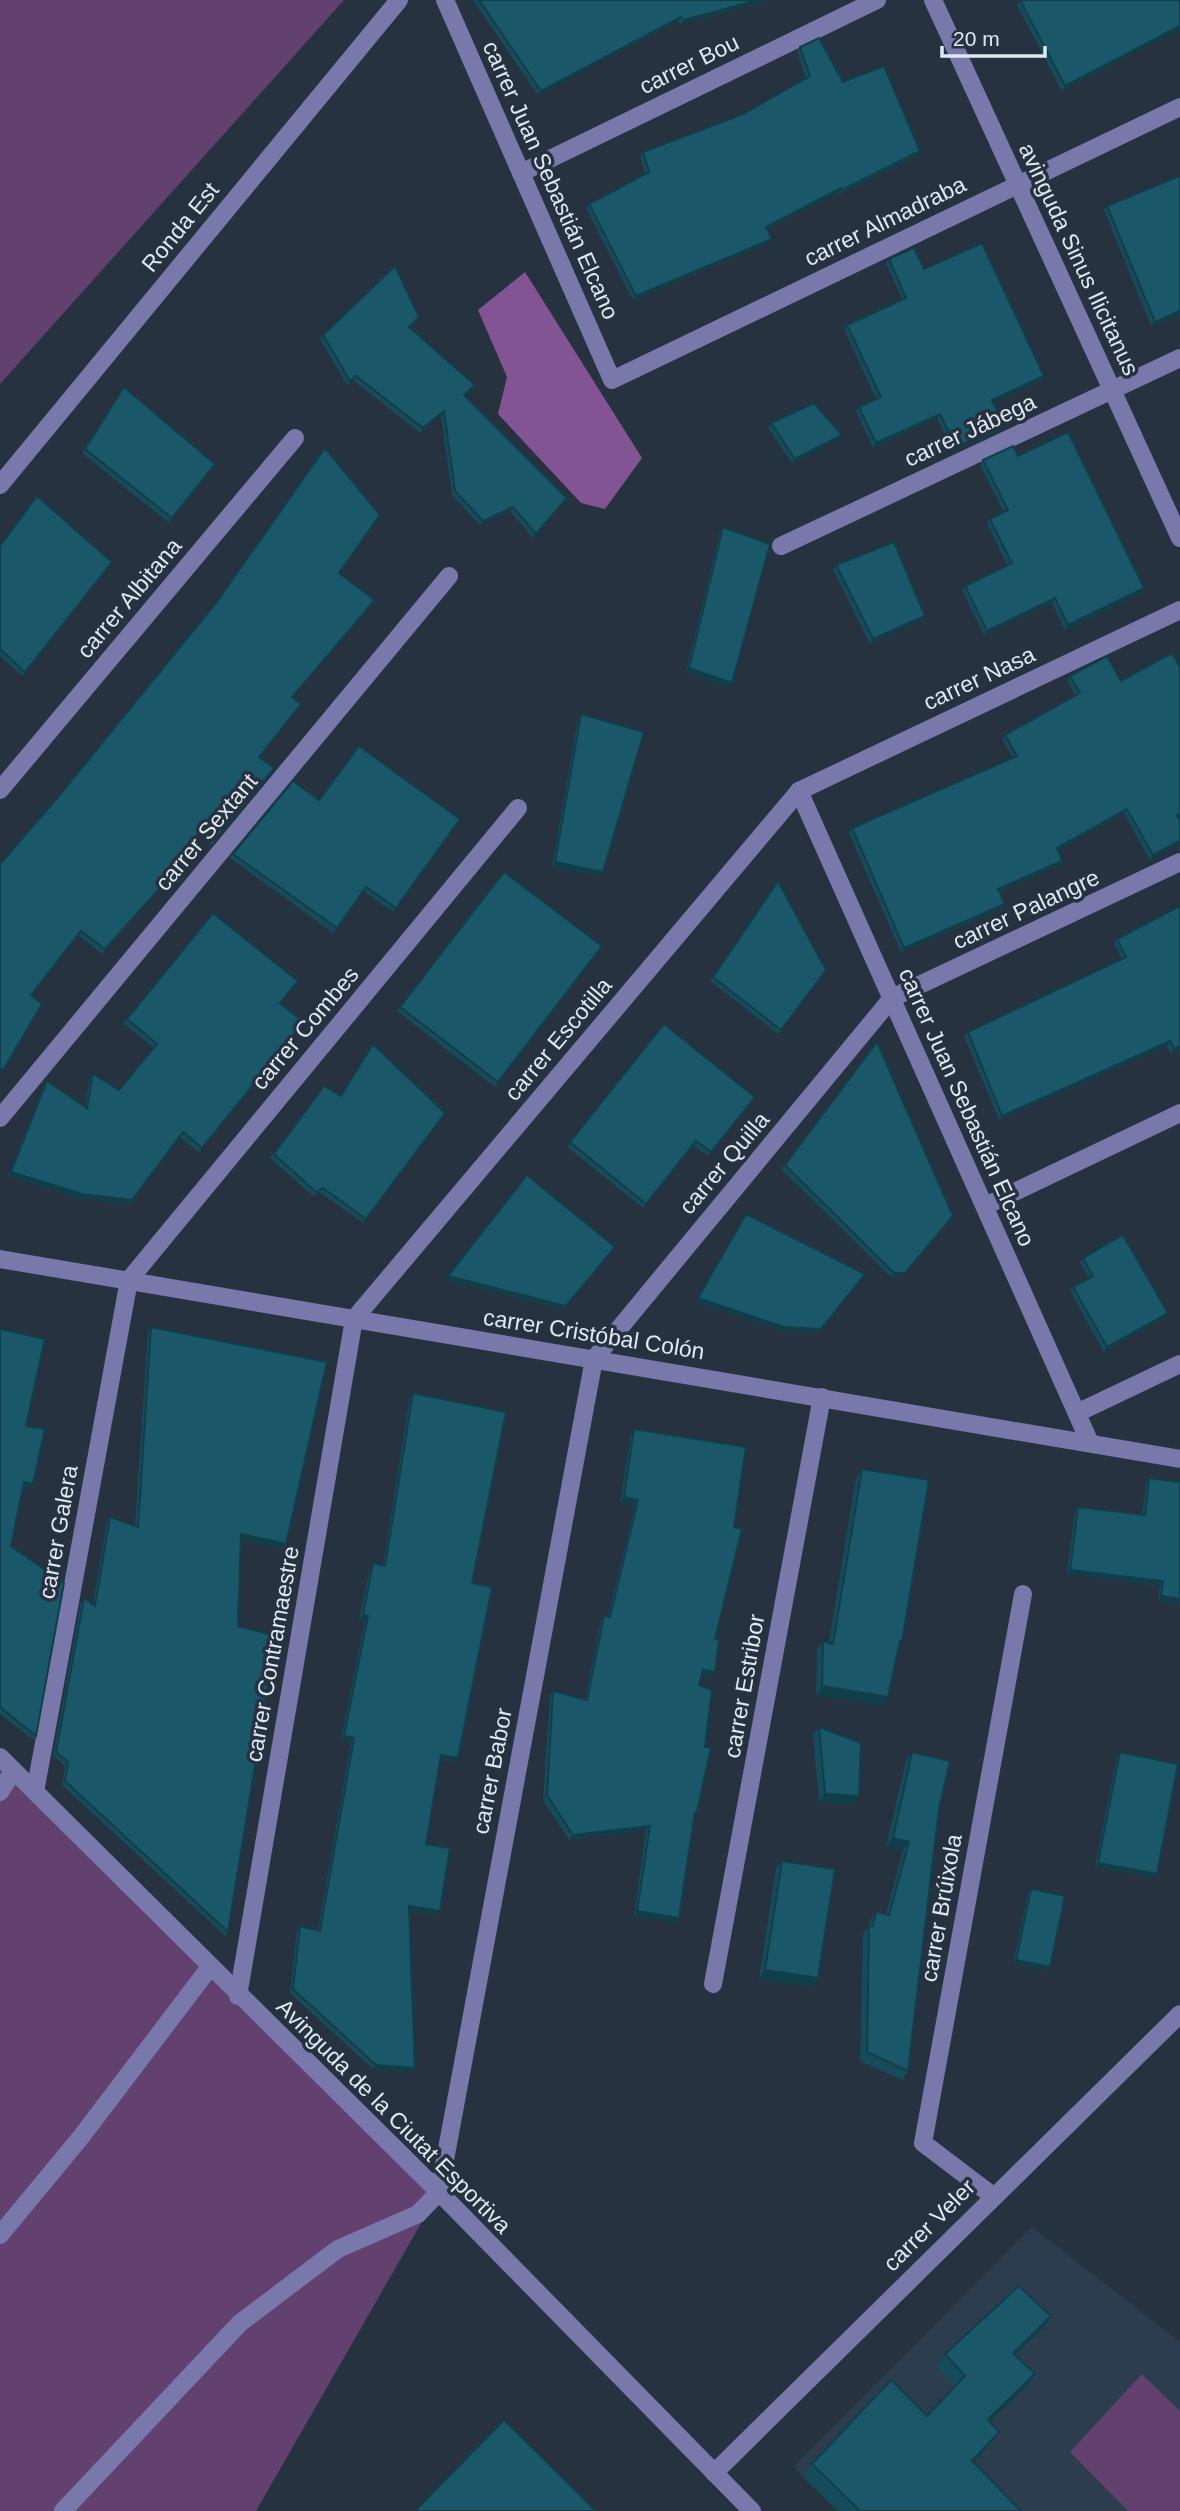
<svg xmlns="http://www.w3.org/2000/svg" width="1180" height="2511" viewBox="0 0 1180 2511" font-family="Arial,sans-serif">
  <rect width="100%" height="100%" fill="#263240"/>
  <!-- built -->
  <polygon fill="#2d3d50" points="1032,2227 1180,2342 1180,2511 838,2511 793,2467"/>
  <!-- green -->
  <g fill="#62416f">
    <polygon points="0,0 344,0 0,384"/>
    <polygon points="0,1770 439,2192 256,2511 0,2511"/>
    <polygon points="1142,2374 1180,2411 1180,2511 1128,2511 1070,2452"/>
  </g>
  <!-- forest -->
  <polygon fill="#825494" points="525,272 642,458 605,509 581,503 498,414 507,377 478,310"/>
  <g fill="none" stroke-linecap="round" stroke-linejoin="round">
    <!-- minor -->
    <g stroke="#7878ab" stroke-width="18">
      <polyline points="445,0 612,380 1180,107"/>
      <polyline points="933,0 1180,538"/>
      <polyline points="521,173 877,0"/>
      <polyline points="0,485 399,0"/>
      <polyline points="781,546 1180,358"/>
      <polyline points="0,790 295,438"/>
      <polyline points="799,791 1090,1443"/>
      <polyline points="0,1118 449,576"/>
      <polyline points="985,1206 1180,1113"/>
      <polyline points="0,1259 1180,1459"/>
      <polyline points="1077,1413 1180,1364"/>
      <polyline points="0,1757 439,2192 752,2511"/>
      <polyline points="0,1792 13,1771"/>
      <polyline points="35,1792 129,1280 518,808"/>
      <polyline points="713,1984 822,1397"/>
      <polyline points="238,1996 354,1319 799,791 1180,610"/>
      <polyline points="993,2196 923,2143 1023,1594"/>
      <polyline points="0,2235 81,2137 210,1967"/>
      <polyline points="714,2473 1180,2014"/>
      <polyline points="63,2511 240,2323 338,2249 418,2214 439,2192 594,1359 892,998 1180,862"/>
    </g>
  </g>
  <!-- wall -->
  <g fill="#164c5a">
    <polygon points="473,0 771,0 681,24 677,21 538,95"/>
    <polygon points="1020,0 1180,0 1062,91 1017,5"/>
    <polygon points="800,47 843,82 917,156 839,195 838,192 767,229 768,243 633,300 586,208 589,204 645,174 640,156 643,152 743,114 806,79 797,51"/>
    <polygon points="1107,206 1180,315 1151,326 1104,210"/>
    <polygon points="889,259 924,269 1041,381 993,403 1004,426 1001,430 953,452 937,418 873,448 856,411 859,407 876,399 844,329 847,325 902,299 886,263"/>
    <polygon points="416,322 410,328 472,389 465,396 564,502 533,538 510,511 480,525 452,495 441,416 420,433 353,380 347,385 320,339 323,335"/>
    <polygon points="124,387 215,464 169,523 82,453"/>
    <polygon points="771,423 842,435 839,439 792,463 768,428"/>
    <polygon points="1018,456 1141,593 1065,630 1052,603 984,635 962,590 965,586 1007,565 987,523 990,519 1004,512 980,465 983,460"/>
    <polygon points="723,527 729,688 686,672 720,532"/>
    <polygon points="0,546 112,562 22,676 0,656"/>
    <polygon points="836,565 925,616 922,620 870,644 833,569"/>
    <polygon points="339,573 372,604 292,697 259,757 271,773 212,845 198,834 164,877 164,884 102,954 78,935 32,995 2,1072 0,1074 0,864"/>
    <polygon points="1180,667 1180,816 1178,817 1180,821 1150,860 1124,813 1058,850 1062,861 1059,866 1000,891 1005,904 1002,909 901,952 849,833 852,828 1013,758 1002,739 1005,735 1075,695 1067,681 1070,676 1121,681"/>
    <polygon points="581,714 600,876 552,867 578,719"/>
    <polygon points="460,819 393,912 363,891 333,933 230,858 233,854"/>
    <polygon points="504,872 602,946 495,1087 397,1011"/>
    <polygon points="778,881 826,970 778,1034 710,981"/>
    <polygon points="1180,906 1180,1049 1171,1054 1167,1046 999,1120 964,1036 968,1032 1122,959 1114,943 1117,939"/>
    <polygon points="280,1003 304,1022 199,1152 180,1137 129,1205 78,1198 8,1176 44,1086 47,1081 85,1107 90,1078 93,1074 119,1090 154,1048 123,1023 127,1019"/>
    <polygon points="664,1024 755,1097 708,1156 693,1146 643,1208 567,1147"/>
    <polygon points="877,1042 902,1277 891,1277 781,1169"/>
    <polygon points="324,1086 341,1096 445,1113 363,1223 319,1192 313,1196 270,1158"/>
    <polygon points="1083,1258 1165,1317 1104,1352 1070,1291 1073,1287 1089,1278 1080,1263"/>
    <polygon points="151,1327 283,1549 241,1539 228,1932 225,1936 62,1785 65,1766 53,1756 81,1602 84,1598 93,1604 107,1521 110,1517 135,1526 148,1331"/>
    <polygon points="0,1329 26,1426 33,1484 30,1488 23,1486 11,1546 36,1736 33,1740 0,1714"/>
    <polygon points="413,1393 472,1583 455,1762 440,1760 426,1844 440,1911 437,1915 410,1911 415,2068 412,2073 373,2069 290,1993 297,1930 300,1926 318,1930 351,1742 341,1740 365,1620 359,1619 370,1568 373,1563 383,1565 410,1397"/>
    <polygon points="634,1429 715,1639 711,1677 702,1675 699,1685 694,1817 676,1922 634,1916 646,1830 569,1840 543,1800 550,1696 553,1691 585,1699 601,1621 604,1616 608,1617 635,1505 620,1502 631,1434"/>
    <polygon points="862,1469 899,1647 882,1706 816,1695 817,1649 823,1641 829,1642 856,1478"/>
    <polygon points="1149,1478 1180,1603 1158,1601 1160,1586 1067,1574 1075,1511 1078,1507 1142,1515 1146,1483"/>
    <polygon points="819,1727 853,1805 819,1802 813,1735"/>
    <polygon points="912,1752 939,1809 908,2071 902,2080 860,2061 863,1934 868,1927 870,1921 876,1912 886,1914 903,1850 886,1847 906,1760"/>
    <polygon points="1120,1752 1154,1878 1095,1867 1117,1756"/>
    <polygon points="782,1861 818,1978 812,1987 759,1979 776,1869"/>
    <polygon points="1031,1889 1047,1971 1013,1964 1028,1893"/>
    <polygon points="1042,2329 1016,2355 1035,2374 1026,2387 990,2421 990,2444 973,2463 1021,2511 838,2511 803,2477 812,2464 927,2416 955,2387 937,2366 945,2354"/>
  </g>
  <!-- shaded-wall -->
  <g fill="#123e4a">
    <polygon points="758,0 771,0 681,24 684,20"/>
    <polygon points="681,17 677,21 538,95 541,91"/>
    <polygon points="1180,26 1180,29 1062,91 1065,86"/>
    <polygon points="920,151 917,156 839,195 842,190"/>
    <polygon points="841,188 838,192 763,231 766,227"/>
    <polygon points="772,239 768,243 633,300 636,296"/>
    <polygon points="1180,311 1180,315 1151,326 1155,322"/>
    <polygon points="1044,376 1041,381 989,405 992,400"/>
    <polygon points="444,411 441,416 420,433 423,428"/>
    <polygon points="940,414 937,418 873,448 876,443"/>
    <polygon points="1004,426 1001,430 953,452 956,447"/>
    <polygon points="842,435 839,439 792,463 795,459"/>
    <polygon points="513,507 510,511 480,525 483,521"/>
    <polygon points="1144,588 1141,593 1065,630 1068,625"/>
    <polygon points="1055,598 1052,603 984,635 987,631"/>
    <polygon points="925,616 922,620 870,644 873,639"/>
    <polygon points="689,668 732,683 729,688 686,672"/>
    <polygon points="1127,809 1124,813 1054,853 1057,848"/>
    <polygon points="1180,840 1180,843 1150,860 1153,855"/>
    <polygon points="1062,861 1059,866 995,893 998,889"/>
    <polygon points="555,862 603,872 600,876 552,867"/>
    <polygon points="1005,904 1002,909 901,952 904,948"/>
    <polygon points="1170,1041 1167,1046 999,1120 1002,1116"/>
    <polygon points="1180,1046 1180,1049 1171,1054 1174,1049"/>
    <polygon points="183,1132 129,1205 78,1198 8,1176 11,1172"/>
    <polygon points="950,1220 902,1277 891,1277 894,1273"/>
    <polygon points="611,1251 563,1310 445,1280 448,1276"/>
    <polygon points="865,1274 818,1333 781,1331 695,1302 698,1298"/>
    <polygon points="1168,1313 1165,1317 1104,1352 1107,1347"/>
    <polygon points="24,1482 33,1484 30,1488 21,1486"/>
    <polygon points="624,1497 638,1500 635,1505 620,1502"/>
    <polygon points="241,1534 286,1544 283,1549 238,1538"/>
    <polygon points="1070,1570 1163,1581 1160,1586 1067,1574"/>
    <polygon points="1161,1596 1180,1599 1180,1603 1158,1601"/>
    <polygon points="363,1615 368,1616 365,1620 359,1619"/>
    <polygon points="703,1670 715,1672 711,1677 700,1675"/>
    <polygon points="822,1686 888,1697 882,1706 816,1695"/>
    <polygon points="344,1736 354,1738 351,1742 341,1740"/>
    <polygon points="441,1755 458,1758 455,1762 438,1759"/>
    <polygon points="825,1794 859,1796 853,1805 819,1802"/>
    <polygon points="650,1826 646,1830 569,1840 573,1835"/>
    <polygon points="893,1838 909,1842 903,1850 886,1847"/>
    <polygon points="1098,1863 1157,1874 1154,1878 1095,1867"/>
    <polygon points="409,1906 440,1911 437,1915 406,1910"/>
    <polygon points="637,1911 679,1918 676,1922 634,1916"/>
    <polygon points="1016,1960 1050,1967 1047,1971 1013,1964"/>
    <polygon points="765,1970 818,1978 812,1987 759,1979"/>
    <polygon points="376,2065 415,2068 412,2073 373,2069"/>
    <polygon points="1051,2316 1042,2329 1005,2365 1013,2353"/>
    <polygon points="1035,2374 1026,2387 980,2431 988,2419"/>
    <polygon points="999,2432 990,2444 963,2474 972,2461"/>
  </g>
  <!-- building -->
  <g fill="#1a5869" stroke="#123e4a" stroke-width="2">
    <polygon points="479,0 758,0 684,20 681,17 541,91"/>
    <polygon points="1020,0 1180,0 1180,26 1065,86"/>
    <polygon points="819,38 843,82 884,66 920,151 842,190 841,188 766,227 772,239 636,296 589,204 649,172 643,152 743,114 810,76 800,47"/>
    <polygon points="1180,176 1180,311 1155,322 1107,206"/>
    <polygon points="982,243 1044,376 992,400 1004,426 956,447 940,414 876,443 859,407 881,397 847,325 906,298 889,259 914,248 924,269"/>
    <polygon points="395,266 419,317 409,327 475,385 464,395 567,498 536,534 513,507 483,521 455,491 444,411 423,428 356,376 350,381 323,335"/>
    <polygon points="124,387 215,464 172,518 85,449"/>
    <polygon points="814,403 842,435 795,459 771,423"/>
    <polygon points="1068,432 1144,588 1068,625 1055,598 987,631 965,586 1012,563 990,519 1008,510 983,460 1013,446 1018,456"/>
    <polygon points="325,448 380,515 339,573 375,600 292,697 301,704 259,757 274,768 215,840 201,830 163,877 167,880 105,949 81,931 31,995 42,1004 5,1067 0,1072 0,864 59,796 216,603"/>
    <polygon points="37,496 112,562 25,672 0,649 0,546"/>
    <polygon points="723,527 770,544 732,683 689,668"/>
    <polygon points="894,542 925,616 873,639 836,565"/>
    <polygon points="1172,653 1180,667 1180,814 1177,815 1180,821 1180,840 1153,855 1127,809 1057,848 1062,861 998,889 1005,904 904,948 852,828 1017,756 1005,735 1080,693 1070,676 1107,656 1121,681"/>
    <polygon points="581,714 644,732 603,872 555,862"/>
    <polygon points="359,746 460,819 396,908 366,887 337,928 233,854 293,781 319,800"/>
    <polygon points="504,872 602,946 498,1082 400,1007"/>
    <polygon points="778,881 826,970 781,1030 713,977"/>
    <polygon points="1180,906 1180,1046 1174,1049 1170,1041 1002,1116 968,1032 1126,957 1117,939"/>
    <polygon points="213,913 298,981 280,1003 304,1022 202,1148 183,1132 132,1200 82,1194 11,1172 47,1081 87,1108 93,1074 119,1090 157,1044 127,1019"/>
    <polygon points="664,1024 755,1097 711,1152 696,1141 646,1204 570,1142"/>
    <polygon points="877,1042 953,1216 905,1273 894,1273 785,1165"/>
    <polygon points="373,1044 445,1113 366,1219 323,1188 316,1192 274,1154 324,1086 341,1096"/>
    <polygon points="527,1175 615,1247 566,1306 448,1276"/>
    <polygon points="746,1214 865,1274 821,1329 784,1327 698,1298"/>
    <polygon points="1123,1235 1168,1313 1107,1347 1073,1287 1093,1276 1083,1258"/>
    <polygon points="151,1327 327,1362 286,1544 241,1534 238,1626 276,1636 228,1932 65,1781 68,1762 56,1752 84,1598 95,1606 110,1517 138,1527"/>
    <polygon points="0,1329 45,1339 26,1426 45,1429 33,1484 24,1482 11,1546 64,1583 36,1736 0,1707"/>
    <polygon points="413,1393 506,1412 472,1583 492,1587 458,1758 441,1755 426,1844 450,1848 440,1911 409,1906 415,2068 376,2065 293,1989 300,1926 320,1931 354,1738 344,1736 368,1616 363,1615 373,1563 385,1566"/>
    <polygon points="634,1429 746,1447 734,1527 742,1529 715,1639 719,1640 715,1672 703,1670 699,1685 712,1690 705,1747 711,1748 697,1812 695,1812 679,1918 637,1911 650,1826 573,1835 547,1795 553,1691 587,1700 604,1616 610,1617 638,1500 624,1497"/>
    <polygon points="862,1469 929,1480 902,1642 900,1641 888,1697 822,1686 823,1641 833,1644"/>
    <polygon points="1149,1478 1180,1482 1180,1599 1161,1596 1163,1581 1070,1570 1078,1507 1145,1515"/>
    <polygon points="819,1727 861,1743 859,1796 825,1794"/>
    <polygon points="912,1752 950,1761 939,1809 908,2071 867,2052 869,1926 873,1926 876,1912 889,1915 909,1842 893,1838"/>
    <polygon points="1120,1752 1178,1764 1157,1874 1098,1863"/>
    <polygon points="782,1861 835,1869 818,1978 765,1970"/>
    <polygon points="1031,1889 1065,1896 1050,1967 1016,1960"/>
    <polygon points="1019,2286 1051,2316 1013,2353 1035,2374 988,2419 999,2432 972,2461 1021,2511 860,2511 812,2464 891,2380 927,2416 965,2376 945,2354"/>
    <polygon points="504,2420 596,2511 415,2511"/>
  </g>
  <g text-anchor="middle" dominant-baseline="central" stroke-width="7" stroke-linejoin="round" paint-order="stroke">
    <!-- street labels -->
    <g font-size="23" fill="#e0e8f1" stroke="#263240">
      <text transform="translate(689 64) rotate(-26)">carrer Bou</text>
      <text transform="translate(551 180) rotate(66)">carrer Juan Sebastián Elcano</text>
      <text transform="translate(885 221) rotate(-26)">carrer Almadraba</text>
      <text transform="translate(180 227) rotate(-51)">Ronda Est</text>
      <text transform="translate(1079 259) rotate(65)">avinguda Sinus Ilicitanus</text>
      <text transform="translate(970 430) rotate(-25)">carrer Jábega</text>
      <text transform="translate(129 598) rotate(-50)">carrer Albitana</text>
      <text transform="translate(979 678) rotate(-25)">carrer Nasa</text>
      <text transform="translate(206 832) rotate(-50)">carrer Sextant</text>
      <text transform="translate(1026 909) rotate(-25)">carrer Palangre</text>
      <text transform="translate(305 1028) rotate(-50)">carrer Combes</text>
      <text transform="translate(558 1039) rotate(-50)">carrer Escotilla</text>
      <text transform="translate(967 1107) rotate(66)">carrer Juan Sebastián Elcano</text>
      <text transform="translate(724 1163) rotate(-50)">carrer Quilla</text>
      <text transform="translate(594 1334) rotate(9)">carrer Cristóbal Colón</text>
      <text transform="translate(58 1532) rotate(-80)">carrer Galera</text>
      <text transform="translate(272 1654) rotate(-80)">carrer Contramaestre</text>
      <text transform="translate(744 1686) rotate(-80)">carrer Estribor</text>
      <text transform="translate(492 1771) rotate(-79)">carrer Babor</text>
      <text transform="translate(941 1908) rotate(-80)">carrer Brúixola</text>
      <text transform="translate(394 2116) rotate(45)">Avinguda de la Ciutat Esportiva</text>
      <text transform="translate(929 2225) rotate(-45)">carrer Veler</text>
    </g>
  </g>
  <!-- scale -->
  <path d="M942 46v10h103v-10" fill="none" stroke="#e0e8f1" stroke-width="3.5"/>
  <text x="953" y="46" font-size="21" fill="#e0e8f1" stroke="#263240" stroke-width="5" paint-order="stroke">20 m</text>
</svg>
